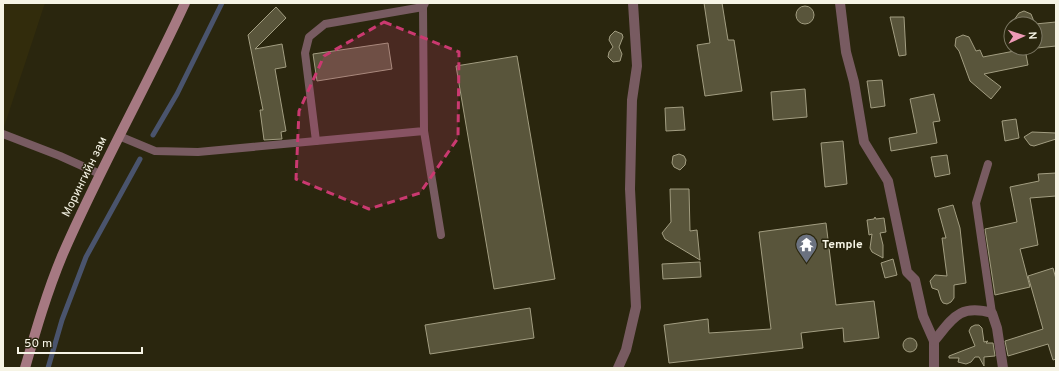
<svg xmlns="http://www.w3.org/2000/svg" width="1059" height="371" viewBox="0 0 1059 371" font-family="Overpass,sans-serif">
  <rect width="100%" height="100%" fill="#2a260e"/>
  <!-- built -->
  <polygon fill="#322c0c" points="3,3 45,3 3,130"/>
  <g fill="none" stroke-linecap="round" stroke-linejoin="round">
    <!-- stream -->
    <g stroke="#4a546d" stroke-width="5">
      <polyline points="153,135 177,94 222,3"/>
      <polyline points="48,368 62,320 86,257 140,159"/>
    </g>
  </g>
  <!-- building -->
  <g fill="#59553b" stroke="#a29d81">
    <polygon points="704,3 722,3 728,40 734,40 742,91 705,96 697,45 710,43"/>
    <circle cx="805" cy="15" r="9"/>
    <polygon points="276,7 286,18 255,49 282,44 286,67 275,69 286,131 281,132 282,139 264,140 260,110 263,110 248,35"/>
    <polygon points="1024,11 1031,14 1035,24 1011,24 1019,13"/>
    <polygon points="890,17 904,17 906,55 899,56"/>
    <polygon points="1056,22 1056,46 1037,48 1035,24"/>
    <polygon points="615,31 622,34 623,37 619,47 622,54 620,61 613,62 608,57 609,52 613,47 609,40 610,36"/>
    <polygon points="963,35 969,37 976,51 980,50 983,57 1025,49 1028,65 984,74 1001,87 991,99 970,81 959,51 955,46 956,38"/>
    <polygon points="388,43 392,69 317,81 313,54"/>
    <polygon points="517,56 555,279 494,289 456,66"/>
    <polygon points="882,80 885,106 871,108 867,81"/>
    <polygon points="805,89 807,117 773,120 771,92"/>
    <polygon points="934,94 940,121 933,122 937,143 891,151 889,138 917,133 910,99"/>
    <polygon points="683,107 685,130 666,131 665,108"/>
    <polygon points="1016,119 1019,138 1005,141 1002,121"/>
    <polygon points="1032,132 1056,133 1056,139 1034,146 1030,145 1024,137"/>
    <polygon points="843,141 847,184 825,187 821,143"/>
    <polygon points="679,154 684,156 686,160 685,165 680,170 674,167 672,163 673,156"/>
    <polygon points="947,155 950,174 935,177 931,157"/>
    <polygon points="1056,173 1056,196 1030,198 1038,245 1020,249 1030,287 995,295 985,229 1017,222 1010,187 1039,181 1038,174"/>
    <polygon points="670,189 689,189 690,231 697,230 700,260 665,239 662,233 671,222"/>
    <polygon points="953,205 960,228 966,283 954,285 954,298 951,302 947,304 943,303 941,300 938,290 932,288 930,281 935,275 947,276 942,238 946,238 938,209"/>
    <polygon points="875,217 876,219 884,218 886,232 880,233 883,245 883,258 872,252 870,248 872,234 869,235 867,220 874,219"/>
    <polygon points="826,223 836,305 874,301 879,338 844,342 843,328 801,333 803,348 669,363 664,325 708,319 709,333 771,329 759,232"/>
    <polygon points="893,259 897,275 885,278 881,263"/>
    <polygon points="700,262 701,277 663,279 662,264"/>
    <polygon points="1053,268 1056,279 1056,359 1053,360 1048,344 1008,356 1005,341 1043,329 1028,276"/>
    <polygon points="530,308 534,338 430,354 425,325"/>
    <polygon points="975,325 979,325 982,328 984,342 988,341 986,343 993,343 995,356 984,357 984,366 979,357 975,357 971,362 966,364 958,362 959,358 949,358 949,356 975,346 969,331 971,327"/>
    <circle cx="910" cy="345" r="7"/>
  </g>
  <g fill="none" stroke-linecap="round" stroke-linejoin="round">
    <!-- service -->
    <g stroke="#785b61" stroke-width="8">
      <polyline points="424,131 441,235"/>
      <polyline points="3,134 60,156 100,174"/>
      <polyline points="119,136 155,151 198,152 424,131 423,7 425,3"/>
      <polyline points="316,141 305,53 309,37 325,24 423,7"/>
      <polyline points="988,164 976,203 992,313"/>
    </g>
    <!-- minor -->
    <g stroke="#785b61" stroke-width="10">
      <polyline points="840,3 846,52 854,82 864,142 888,181 907,272 915,280 923,316 934,341 934,368"/>
      <path d="M934,341C953,318 959,304 992,313L997,328L1003,368"/>
      <polyline points="618,368 626,350 636,307 630,189 632,100 637,66 633,3"/>
    </g>
    <!-- secondary -->
    <path stroke="#a67982" stroke-width="10" d="M25,368C36,330 47,292 62,256C99,170 146,88 185,3"/>
  </g>
  <!-- marked area -->
  <path fill="#ca3970" fill-opacity="0.2" stroke="#ca3970" stroke-width="3" stroke-dasharray="8 5" stroke-linejoin="round" d="M384,22L459,52L458,138L420,193L369,209L296,179L299,111L324,56Z"/>
  <!-- icons -->
  <defs>
    <symbol id="temple-pin" viewBox="-11 -11 22 30"><path d="M0 17L-7.5 6A9.5 9.5 0 1 1 7.5 6Z" fill="#6b7280" stroke="#2a260e"/><path d="M0-6L5-2H3V0L6.5 2.5H4V6H1.5V3h-3V6H-4V2.5H-6.5L-3 0V-2H-5Z" fill="#fff"/></symbol>
  </defs>
  <g fill-rule="evenodd">
    <use href="#temple-pin" x="794" y="232" width="25" height="34"/>
  </g>
  <g text-anchor="middle" dominant-baseline="central" stroke-width="3" stroke-linejoin="round" paint-order="stroke">
    <!-- street labels -->
    <g font-size="12" fill="#f6f4e5" stroke="#2a260e">
      <text transform="translate(85 177) rotate(-64)">Морингийн зам</text>
    </g>
    <!-- poi labels -->
    <g font-size="12" font-weight="bold" fill="#f6f4e5" stroke="#2a260e" text-anchor="start">
      <text x="822" y="245">Temple</text>
    </g>
  </g>
  <!-- border -->
  <rect width="1059" height="371" fill="none" stroke="#f6f4e5" stroke-width="8"/>
  <!-- north arrow -->
  <g transform="translate(1023 36) rotate(87)"><circle r="19" fill="#2a260e" stroke="#7c7864"/>
  <path d="M0-3L7 15L0 10L-7 15Z" fill="#ef9ab7"/>
  <text y="-6" font-size="11" font-weight="bold" text-anchor="middle" fill="#f6f4e5">N</text>
  </g>
  <!-- scale -->
  <path d="M18 347v6h124v-6" fill="none" stroke="#f6f4e5" stroke-width="2"/>
  <text x="24" y="347" font-size="12" fill="#f6f4e5" stroke="#2a260e" stroke-width="3" paint-order="stroke">50 m</text>
</svg>
